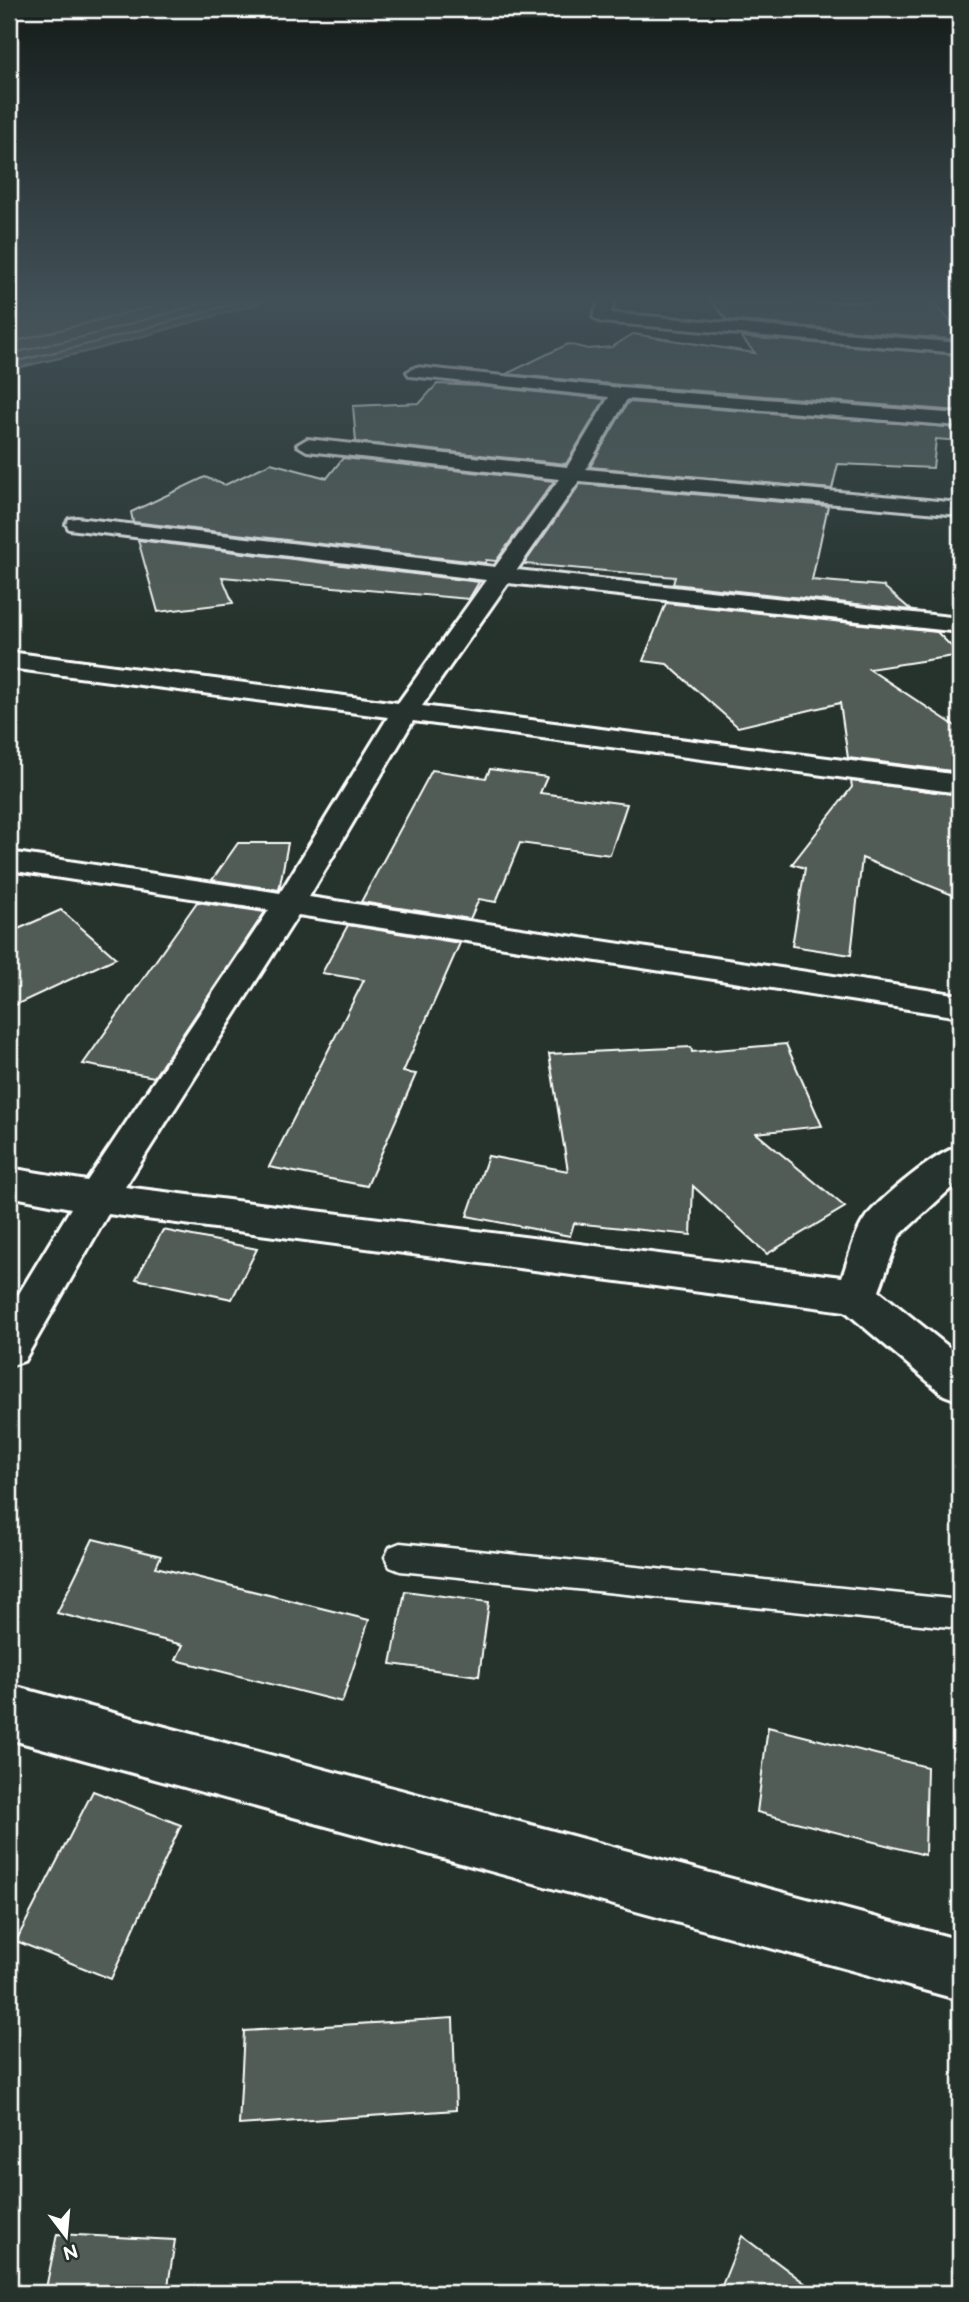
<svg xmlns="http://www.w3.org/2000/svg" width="969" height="2302" viewBox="0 0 969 2302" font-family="'Balsamiq Sans',sans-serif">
  <rect width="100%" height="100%" fill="#26332d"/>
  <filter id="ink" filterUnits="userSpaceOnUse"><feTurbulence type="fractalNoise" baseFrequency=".0143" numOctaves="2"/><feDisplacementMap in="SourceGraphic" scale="14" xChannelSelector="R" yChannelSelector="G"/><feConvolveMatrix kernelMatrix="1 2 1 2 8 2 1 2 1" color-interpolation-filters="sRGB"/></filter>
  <g filter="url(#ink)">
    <!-- water -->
    <polygon fill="#67706c" stroke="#a4a9a7" stroke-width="2" points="9,302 264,302 98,349 9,370"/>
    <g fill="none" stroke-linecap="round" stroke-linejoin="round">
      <!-- shore -->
      <g stroke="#c2c6c4" stroke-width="2">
        <polyline points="9,343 169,302"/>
        <polyline points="9,354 95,334 207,302"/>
        <polyline points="9,363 97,342 239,302"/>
      </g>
    </g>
    <!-- building -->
    <g fill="#515c57" stroke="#fff" stroke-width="2">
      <polygon points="711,302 933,302 960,332 960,340 727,320"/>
      <polygon points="633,334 755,353 741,337 960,355 960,411 621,385 506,374 568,344 588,349 612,347"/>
      <polygon points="437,384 479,386 605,399 566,464 356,442 353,406 420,403"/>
      <polygon points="628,402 960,428 960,441 936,439 933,468 838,464 832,489 590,467"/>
      <polygon points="343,458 554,481 496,561 486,560 485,563 133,522 131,512 205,477 225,485 271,463 327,478"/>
      <polygon points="580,484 828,506 812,580 883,586 911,610 673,584 675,577 524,564"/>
      <polygon points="138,540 479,582 469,599 222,577 233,603 158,612"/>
      <polygon points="666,603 937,632 960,655 869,669 960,729 960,772 848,758 840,703 738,727 667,664 643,661"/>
      <polygon points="490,769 547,777 540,793 627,804 610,855 520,843 496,902 479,899 470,919 361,902 432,770 486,778"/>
      <polygon points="851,781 960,795 960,898 862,858 851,955 792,946 805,868 792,864 852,787"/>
      <polygon points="238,843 288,843 279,890 212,880"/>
      <polygon points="197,902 265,912 154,1077 83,1064"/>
      <polygon points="61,910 116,958 9,1008 9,933"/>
      <polygon points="348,925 460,943 403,1072 416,1074 367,1186 269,1167 364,980 322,973"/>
      <polygon points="786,1044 822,1126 756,1133 845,1207 767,1254 693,1186 691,1235 574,1223 570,1236 467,1216 488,1156 568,1171 549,1054 691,1047 692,1052"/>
      <polygon points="163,1230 257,1249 232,1299 136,1279"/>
      <polygon points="93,1539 161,1556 156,1567 369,1620 342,1702 176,1660 183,1645 57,1613"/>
      <polygon points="405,1591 489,1602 479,1676 391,1664"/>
      <polygon points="768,1727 927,1767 925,1855 757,1812"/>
      <polygon points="93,1791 181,1825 111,1979 16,1941"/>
      <polygon points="453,2018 456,2110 239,2125 244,2031"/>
      <polygon points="57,2234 175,2240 167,2293 45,2293"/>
      <polygon points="742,2236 818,2293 719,2293"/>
    </g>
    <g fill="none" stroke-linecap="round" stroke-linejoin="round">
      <defs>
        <polygon id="lane" points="400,1543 960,1600 960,1628 400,1571 390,1567 385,1557 390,1547"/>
        <g id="street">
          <polygon points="599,302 614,302 611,313 960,343 960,353 601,322 593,317"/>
          <path d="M416,367L621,388L960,414V426L627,399L586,469L960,503V515L579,481L517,570L960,618V632L508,583L422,706L960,775V793L413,721L309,897L960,995V1017L298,915L125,1187L842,1277C849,1259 854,1233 866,1217C883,1196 935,1153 960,1146V1180L899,1236L879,1291L960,1356V1401L944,1395L845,1311L108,1214L24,1361L9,1366V1310L71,1208L9,1196V1168L87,1181L269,910L9,870V852L280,893L388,717L9,668V652L398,703L486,580L77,530L69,529L66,524L69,519L77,518L495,567L559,479L307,451L297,445L307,439L567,467L609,397L410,376L407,372Z"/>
          <polygon points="9,1685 960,1940 960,2000 9,1739"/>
        </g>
      </defs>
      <!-- lane casing -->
      <use href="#lane" stroke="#fff" stroke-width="5"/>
      <!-- street casing -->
      <use href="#street" stroke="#fff" stroke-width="6"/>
      <!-- lane -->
      <use href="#lane" fill="#26332d" fill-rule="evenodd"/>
      <!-- street -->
      <use href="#street" fill="#26332d" fill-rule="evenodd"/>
    </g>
  </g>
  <!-- sky -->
  <linearGradient id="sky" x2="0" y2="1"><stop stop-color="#151c19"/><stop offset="0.48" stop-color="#415057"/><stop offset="1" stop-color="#415057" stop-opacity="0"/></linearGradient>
  <rect width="969" height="624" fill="url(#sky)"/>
  <!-- margin -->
  <rect width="969" height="2302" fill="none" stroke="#26332d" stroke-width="35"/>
  <rect x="18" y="18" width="934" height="2267" fill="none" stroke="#fff" stroke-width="2.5" filter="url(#ink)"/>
  <!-- north arrow -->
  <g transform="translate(66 2236) rotate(164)" stroke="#26332d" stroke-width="5" paint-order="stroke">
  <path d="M0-5L12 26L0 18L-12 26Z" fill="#ffffff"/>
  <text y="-10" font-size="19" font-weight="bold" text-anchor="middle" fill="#ffffff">N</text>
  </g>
</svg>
